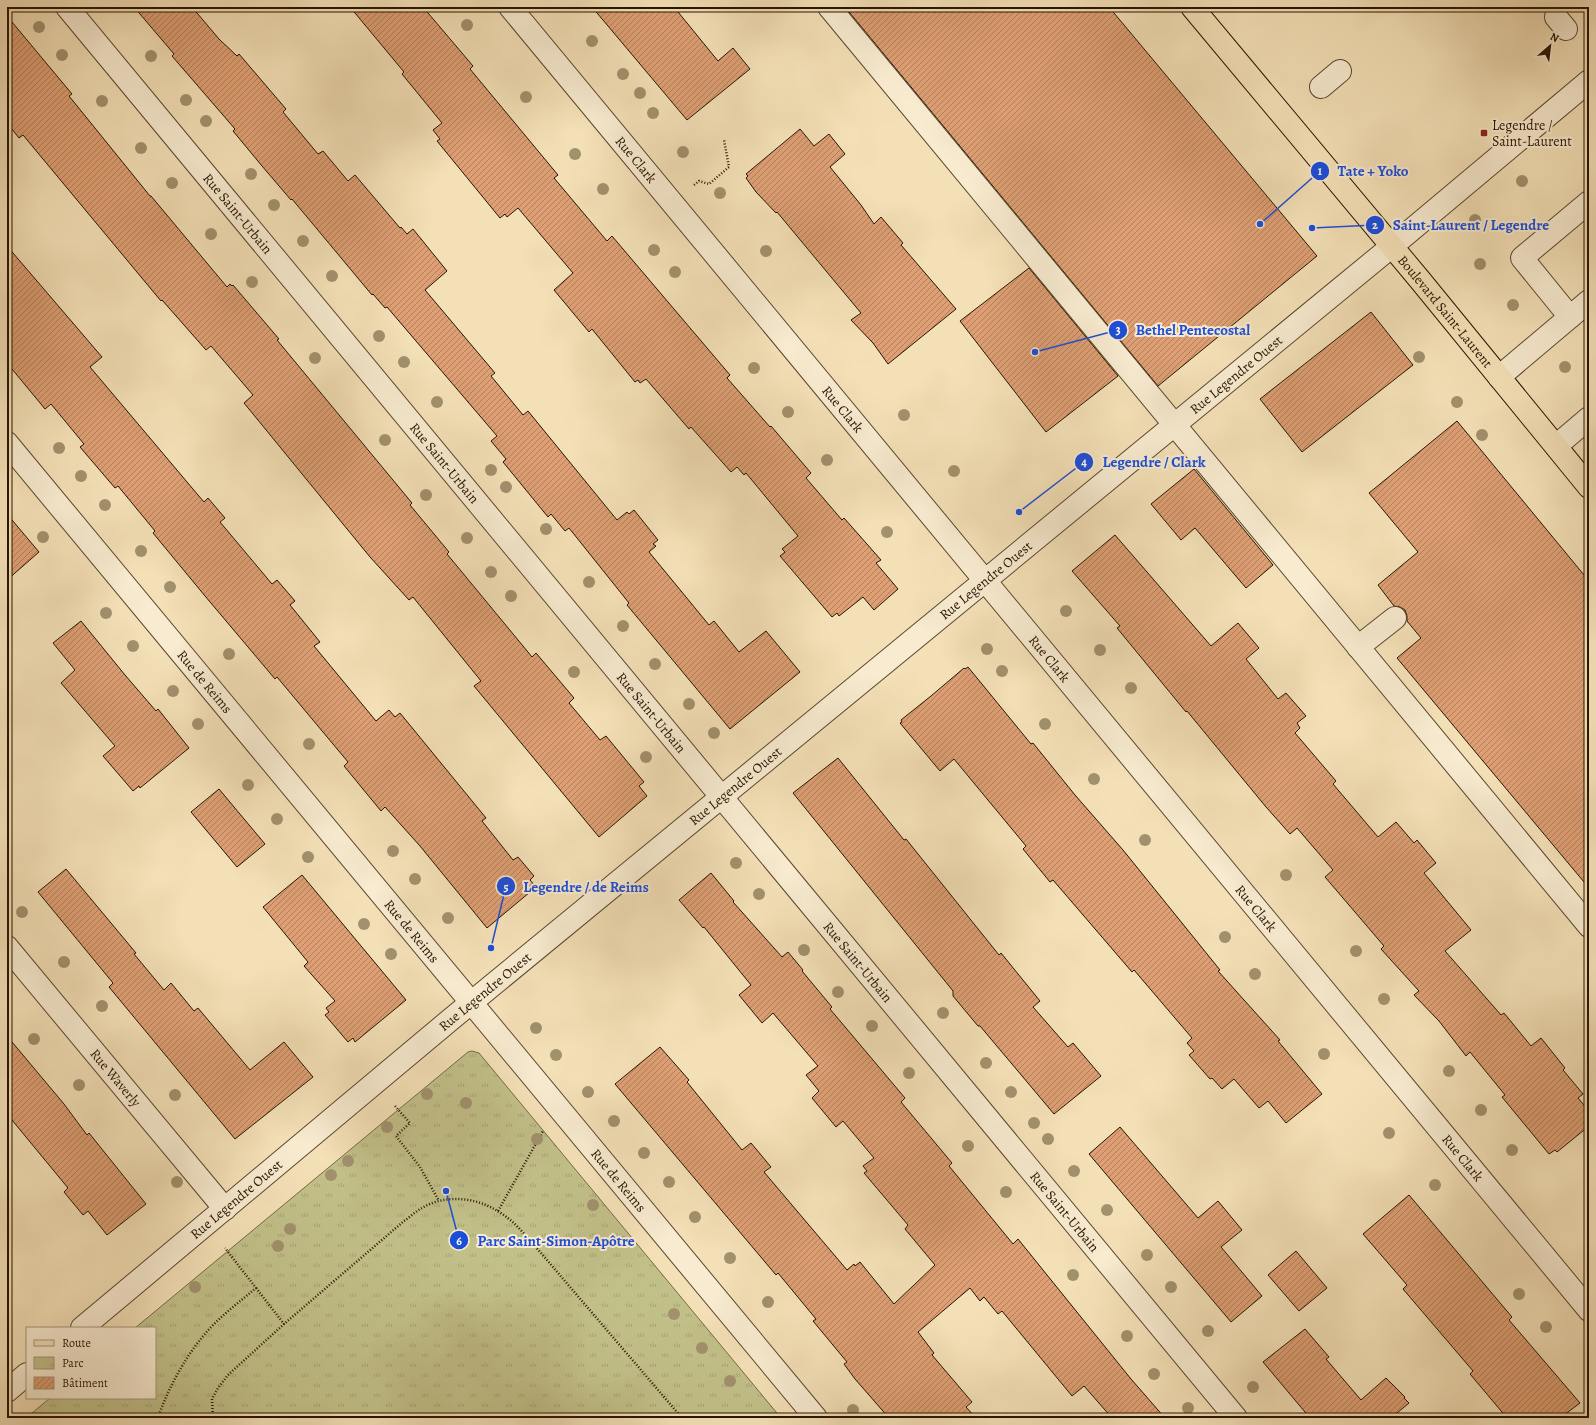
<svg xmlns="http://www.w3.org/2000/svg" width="1596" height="1425" viewBox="0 0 1596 1425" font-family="Alegreya,serif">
  <defs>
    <pattern id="park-tufts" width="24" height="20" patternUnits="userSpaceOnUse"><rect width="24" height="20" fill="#c2c089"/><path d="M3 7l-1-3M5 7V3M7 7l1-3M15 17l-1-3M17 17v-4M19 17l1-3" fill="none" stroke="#a7a474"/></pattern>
    <pattern id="building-hatch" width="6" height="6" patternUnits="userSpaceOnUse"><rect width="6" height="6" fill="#dd9f73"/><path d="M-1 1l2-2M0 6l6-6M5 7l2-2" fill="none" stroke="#b3805c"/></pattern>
  </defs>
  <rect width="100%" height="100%" fill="#f4e0b7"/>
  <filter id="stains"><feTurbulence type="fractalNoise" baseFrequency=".005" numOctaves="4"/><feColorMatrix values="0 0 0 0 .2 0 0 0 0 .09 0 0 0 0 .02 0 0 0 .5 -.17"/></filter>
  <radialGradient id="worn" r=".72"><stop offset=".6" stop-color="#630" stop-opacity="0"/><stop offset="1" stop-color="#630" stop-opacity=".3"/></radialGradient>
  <!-- park -->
  <polygon fill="url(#park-tufts)" stroke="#746a44" points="472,1051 479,1053 781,1418 26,1418 50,1398 155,1398 155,1328 135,1328 468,1052"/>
  <!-- building -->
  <g fill="url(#building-hatch)" stroke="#271400">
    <polygon points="134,7 192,7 219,39 237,56 239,54 286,109 283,112 318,154 323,151 348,181 355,175 400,228 401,227 407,234 413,229 447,271 425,290 495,373 491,376 523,415 528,411 617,520 627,512 629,514 634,510 658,540 653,544 656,546 649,552 709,625 714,621 739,652 766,631 800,672 730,729 627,605 629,603 569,528 565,531 551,514 548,517 503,462 506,459 491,441 497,436 387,307 385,308 373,294 372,295 292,199 291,200 262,166 233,131 235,129 172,56 174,54"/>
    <polygon points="350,7 423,7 473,66 470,69 558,175 554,178 607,241 612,236 730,375 727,378 770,427 771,426 811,473 806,478 842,520 844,518 881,560 876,563 898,589 874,610 863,597 839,616 837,613 832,617 780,556 785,552 782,549 798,536 746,473 744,475 737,467 731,472 691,427 689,429 646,379 640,383 638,380 635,382 592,329 589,332 554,290 573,273 518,208 507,217 505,214 500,218 437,141 440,139 433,130 442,123 402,74 404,72"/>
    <polygon points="592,7 674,7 718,61 733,48 750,69 687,120"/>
    <polygon points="845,7 1109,7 1317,256 1158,386"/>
    <polygon points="7,16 72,94 69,96 150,196 151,196 227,287 230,284 232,286 233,285 279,339 277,340 412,503 410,505 449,552 447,554 523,646 532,657 536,653 574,698 569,703 600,740 606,736 644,782 639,786 647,796 599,837 474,686 481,681 413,597 409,600 370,557 244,403 253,395 211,346 206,350 162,300 161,301 23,135 19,138 7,123"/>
    <polygon points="800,129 814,146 829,134 845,154 830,167 861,205 874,224 881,217 903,243 901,245 956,309 888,364 873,343 851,320 861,313 777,212 776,213 756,192 746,178 748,176 746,174"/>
    <polygon points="7,246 102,357 90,367 198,495 204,502 208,498 225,518 220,522 272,584 277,580 295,601 290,605 320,642 314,646 376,721 389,710 395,717 400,713 486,818 482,821 513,860 518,857 534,876 530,880 536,887 487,928 420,846 385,807 381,811 344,766 348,762 277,677 275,679 205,596 153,533 155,531 118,486 115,488 80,447 84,444 51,404 45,409 7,363"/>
    <polygon points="1029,268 1118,376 1046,432 960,321"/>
    <polygon points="1371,312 1413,365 1302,452 1260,399"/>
    <polygon points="1457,421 1589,581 1589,888 1397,658 1421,638 1407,621 1407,616 1405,610 1400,607 1394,606 1378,585 1418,552 1369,493"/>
    <polygon points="1194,469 1273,565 1246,588 1195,528 1181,540 1151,504"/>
    <polygon points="7,514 39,552 7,580"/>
    <polygon points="1115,535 1211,646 1238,623 1259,648 1246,659 1278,699 1286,693 1306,716 1297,723 1300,728 1295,733 1336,781 1333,784 1378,837 1396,822 1414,843 1417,840 1436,863 1424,873 1471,930 1445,951 1501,1015 1504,1013 1531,1046 1541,1038 1565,1068 1563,1070 1583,1094 1578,1098 1589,1111 1589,1126 1557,1152 1555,1150 1549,1154 1502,1097 1505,1095 1470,1052 1466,1056 1439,1021 1414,995 1419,991 1381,949 1384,946 1325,877 1333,870 1297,828 1290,834 1266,807 1187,711 1186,712 1117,628 1120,626 1072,571"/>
    <polygon points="81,621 125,675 156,711 158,709 189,748 140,788 139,786 133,791 103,756 115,746 61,683 75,670 53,643"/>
    <polygon points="968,667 1031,744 1033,743 1075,795 1123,850 1220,970 1218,971 1280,1040 1278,1041 1322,1094 1286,1123 1268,1101 1259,1108 1234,1079 1222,1089 1212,1078 1210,1079 1189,1055 1194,1051 1187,1043 1192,1038 1134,970 1132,972 1053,880 1050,882 1023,849 1026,846 954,759 940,771 900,723 902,722 901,720 931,696 964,668 965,669"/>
    <polygon points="838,758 904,840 906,839 999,955 1001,953 1040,1001 1033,1007 1068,1047 1073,1043 1101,1076 1054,1114 980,1026 978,1026 953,996 953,991 793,793"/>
    <polygon points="219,789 265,844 237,867 191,812"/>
    <polygon points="66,869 136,953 134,954 164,990 171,983 194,1011 198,1008 250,1070 284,1042 313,1077 235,1139 109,987 113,983 38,892"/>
    <polygon points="711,873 734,901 733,902 782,957 788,952 803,970 802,971 832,1007 830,1009 905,1098 901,1102 952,1163 949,1166 1013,1244 1018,1239 1131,1379 1165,1418 1112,1418 1084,1386 1072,1396 1002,1311 998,1314 984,1297 980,1301 970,1288 918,1332 934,1353 932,1355 972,1402 966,1407 976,1418 889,1418 855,1379 844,1364 847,1362 813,1321 816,1319 778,1273 776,1275 615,1084 660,1047 689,1080 687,1082 742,1150 751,1143 771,1167 764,1172 847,1270 854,1264 855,1266 860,1262 894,1304 935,1265 905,1229 908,1225 864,1173 867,1171 863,1166 874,1158 843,1121 836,1127 812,1098 819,1091 806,1075 818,1066 773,1013 762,1023 739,995 751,985 704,927 703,928 679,900"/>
    <polygon points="302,875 406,1000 355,1042 353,1038 348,1042 325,1015 329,1012 326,1008 335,1001 304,966 308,962 263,907"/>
    <polygon points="7,1036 64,1104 87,1135 89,1133 146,1204 107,1235 88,1211 83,1215 64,1192 68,1188 7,1114"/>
    <polygon points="1120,1127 1198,1218 1218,1201 1242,1230 1221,1247 1262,1296 1231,1322 1089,1154"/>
    <polygon points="1409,1195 1512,1317 1509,1320 1580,1403 1560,1418 1507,1418 1470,1374 1473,1371 1403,1289 1407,1285 1363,1234"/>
    <polygon points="1296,1251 1327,1288 1299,1311 1268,1275"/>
    <polygon points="1305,1329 1329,1357 1326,1359 1361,1400 1386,1378 1405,1397 1404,1398 1409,1403 1391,1418 1310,1418 1263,1362"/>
  </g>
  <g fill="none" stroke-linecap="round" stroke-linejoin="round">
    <defs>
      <g id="minor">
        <path id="s1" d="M67,7L1236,1418"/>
        <path id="s2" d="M510,7L1589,1310"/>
        <polyline points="829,7 1589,926"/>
        <polyline points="1556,17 1566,29"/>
        <polyline points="1321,87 1340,71"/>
        <polyline points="1570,317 1522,258 1589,202"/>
        <polyline points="1499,377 1589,301"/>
        <path id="s3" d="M7,443L816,1418"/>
        <polyline points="1556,446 1589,418"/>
        <polyline points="1358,647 1395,618"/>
        <path id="s4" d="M7,947L225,1209"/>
        <path id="s5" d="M82,1328L450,1020L1391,247L1589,81"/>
        <polyline points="7,1391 27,1374"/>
      </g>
      <g id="major">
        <path id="s6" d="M1192,7L1420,280L1589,487"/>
      </g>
    </defs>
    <!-- minor casing -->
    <use href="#minor" stroke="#5a472e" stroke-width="24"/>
    <!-- major casing -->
    <use href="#major" stroke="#271400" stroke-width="24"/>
    <!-- path -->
    <g stroke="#271400" stroke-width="2.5" stroke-dasharray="1 2" stroke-linecap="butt">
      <polyline points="694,185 699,181 709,184 729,167 724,140"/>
      <polyline points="395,1106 410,1123 396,1136 420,1167 439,1201"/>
      <polyline points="498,1211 543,1131"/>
      <polyline points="256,1288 284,1324"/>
      <path d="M158,1418C166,1393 183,1361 200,1340C215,1320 237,1304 256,1288L225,1248"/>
      <path d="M213,1418L212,1399L218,1388L228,1375L284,1324L404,1221C410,1217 416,1211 422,1208C445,1194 477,1197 499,1212C511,1219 520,1229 529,1239L682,1418"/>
    </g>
    <!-- minor -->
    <use href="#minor" stroke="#f8ebd0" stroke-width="22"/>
    <!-- major -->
    <use href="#major" stroke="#f4e0b7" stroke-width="22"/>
  </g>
  <!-- trees -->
  <g fill="#a1916d">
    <circle cx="467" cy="25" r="6"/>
    <circle cx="39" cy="27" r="6"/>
    <circle cx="592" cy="41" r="6"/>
    <circle cx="62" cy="55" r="6"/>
    <circle cx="151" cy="56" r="6"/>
    <circle cx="623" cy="74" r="6"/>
    <circle cx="640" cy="93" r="6"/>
    <circle cx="526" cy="97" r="6"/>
    <circle cx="186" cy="100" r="6"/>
    <circle cx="102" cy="101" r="6"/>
    <circle cx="653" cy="113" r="6"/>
    <circle cx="206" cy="121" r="6"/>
    <circle cx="141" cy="148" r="6"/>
    <circle cx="683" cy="152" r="6"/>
    <circle cx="575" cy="154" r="6"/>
    <circle cx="251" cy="174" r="6"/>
    <circle cx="1522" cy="181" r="6"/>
    <circle cx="172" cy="183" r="6"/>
    <circle cx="603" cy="189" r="6"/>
    <circle cx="720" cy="193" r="6"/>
    <circle cx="274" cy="205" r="6"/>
    <circle cx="1475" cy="220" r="6"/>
    <circle cx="211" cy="234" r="6"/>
    <circle cx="303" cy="241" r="6"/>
    <circle cx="654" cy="250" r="6"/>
    <circle cx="766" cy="251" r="6"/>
    <circle cx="1480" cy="264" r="6"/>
    <circle cx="675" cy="272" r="6"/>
    <circle cx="332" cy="276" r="6"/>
    <circle cx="252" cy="282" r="6"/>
    <circle cx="1513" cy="305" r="6"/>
    <circle cx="379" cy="336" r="6"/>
    <circle cx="1419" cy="357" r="6"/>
    <circle cx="315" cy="358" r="6"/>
    <circle cx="404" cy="362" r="6"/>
    <circle cx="1565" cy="367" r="6"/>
    <circle cx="754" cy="368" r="6"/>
    <circle cx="437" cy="402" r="6"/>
    <circle cx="1457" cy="402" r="6"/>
    <circle cx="788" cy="412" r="6"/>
    <circle cx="904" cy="415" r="6"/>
    <circle cx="1482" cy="435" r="6"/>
    <circle cx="385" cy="440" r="6"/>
    <circle cx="59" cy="448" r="6"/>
    <circle cx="827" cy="460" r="6"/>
    <circle cx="491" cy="470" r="6"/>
    <circle cx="954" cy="471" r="6"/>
    <circle cx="81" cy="476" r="6"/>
    <circle cx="506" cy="487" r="6"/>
    <circle cx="426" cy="495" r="6"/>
    <circle cx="105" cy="505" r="6"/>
    <circle cx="546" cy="529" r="6"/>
    <circle cx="887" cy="532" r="6"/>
    <circle cx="43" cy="537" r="6"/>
    <circle cx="467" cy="538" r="6"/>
    <circle cx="141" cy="551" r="6"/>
    <circle cx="491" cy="572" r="6"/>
    <circle cx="589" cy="582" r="6"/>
    <circle cx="170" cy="587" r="6"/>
    <circle cx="511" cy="596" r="6"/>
    <circle cx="1066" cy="611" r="6"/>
    <circle cx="106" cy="613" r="6"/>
    <circle cx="623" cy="626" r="6"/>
    <circle cx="133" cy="646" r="6"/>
    <circle cx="987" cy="649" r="6"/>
    <circle cx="1100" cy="650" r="6"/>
    <circle cx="229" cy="654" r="6"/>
    <circle cx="655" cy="664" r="6"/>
    <circle cx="1002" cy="671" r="6"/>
    <circle cx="574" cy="672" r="6"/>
    <circle cx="1131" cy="688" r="6"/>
    <circle cx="173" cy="691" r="6"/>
    <circle cx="689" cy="704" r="6"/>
    <circle cx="198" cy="724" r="6"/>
    <circle cx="1045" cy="724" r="6"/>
    <circle cx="714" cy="733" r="6"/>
    <circle cx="309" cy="744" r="6"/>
    <circle cx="646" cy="757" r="6"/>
    <circle cx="1094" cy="779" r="6"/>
    <circle cx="248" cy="785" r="6"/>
    <circle cx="277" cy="819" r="6"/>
    <circle cx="1145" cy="840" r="6"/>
    <circle cx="393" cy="851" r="6"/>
    <circle cx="308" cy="857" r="6"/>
    <circle cx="736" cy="863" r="6"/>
    <circle cx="1286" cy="875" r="6"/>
    <circle cx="415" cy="879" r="6"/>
    <circle cx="759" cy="894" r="6"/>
    <circle cx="22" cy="912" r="6"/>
    <circle cx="448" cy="918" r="6"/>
    <circle cx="364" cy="924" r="6"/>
    <circle cx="1225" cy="937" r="6"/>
    <circle cx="804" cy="950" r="6"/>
    <circle cx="1356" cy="951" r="6"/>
    <circle cx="391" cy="954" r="6"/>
    <circle cx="64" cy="962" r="6"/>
    <circle cx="1255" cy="974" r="6"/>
    <circle cx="838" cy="992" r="6"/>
    <circle cx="1384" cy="999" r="6"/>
    <circle cx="102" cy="1006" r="6"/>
    <circle cx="943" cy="1013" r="6"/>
    <circle cx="872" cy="1026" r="6"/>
    <circle cx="536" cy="1028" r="6"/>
    <circle cx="34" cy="1039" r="6"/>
    <circle cx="1324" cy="1054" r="6"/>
    <circle cx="556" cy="1055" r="6"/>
    <circle cx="986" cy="1063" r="6"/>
    <circle cx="1449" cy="1071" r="6"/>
    <circle cx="909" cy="1073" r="6"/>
    <circle cx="79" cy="1085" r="6"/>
    <circle cx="588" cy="1092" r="6"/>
    <circle cx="1011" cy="1092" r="6"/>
    <circle cx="427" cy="1094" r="6"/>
    <circle cx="175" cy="1095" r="6"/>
    <circle cx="466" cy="1103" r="6"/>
    <circle cx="1481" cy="1110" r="6"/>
    <circle cx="614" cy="1121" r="6"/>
    <circle cx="1034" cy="1123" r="6"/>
    <circle cx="387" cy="1127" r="6"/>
    <circle cx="1389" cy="1133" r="6"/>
    <circle cx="537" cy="1139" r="6"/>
    <circle cx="1048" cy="1139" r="6"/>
    <circle cx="968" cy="1146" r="6"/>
    <circle cx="1512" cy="1150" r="6"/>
    <circle cx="644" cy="1153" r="6"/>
    <circle cx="348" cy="1161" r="6"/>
    <circle cx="1074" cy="1171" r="6"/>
    <circle cx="331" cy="1175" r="6"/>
    <circle cx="177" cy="1182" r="6"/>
    <circle cx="669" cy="1182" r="6"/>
    <circle cx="1435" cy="1185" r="6"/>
    <circle cx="1006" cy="1192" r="6"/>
    <circle cx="593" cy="1205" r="6"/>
    <circle cx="1107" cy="1210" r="6"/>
    <circle cx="695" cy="1217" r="6"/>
    <circle cx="290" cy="1229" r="6"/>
    <circle cx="623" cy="1242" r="6"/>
    <circle cx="278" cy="1246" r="6"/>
    <circle cx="1147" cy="1255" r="6"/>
    <circle cx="730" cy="1258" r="6"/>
    <circle cx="1073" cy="1275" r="6"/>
    <circle cx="195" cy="1287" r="6"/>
    <circle cx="1171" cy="1287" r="6"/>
    <circle cx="1519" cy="1294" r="6"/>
    <circle cx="768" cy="1302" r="6"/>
    <circle cx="674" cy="1314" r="6"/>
    <circle cx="1546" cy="1327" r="6"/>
    <circle cx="1208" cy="1331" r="6"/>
    <circle cx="1127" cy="1336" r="6"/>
    <circle cx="702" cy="1348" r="6"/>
    <circle cx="1154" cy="1374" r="6"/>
    <circle cx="730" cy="1381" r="6"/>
    <circle cx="1253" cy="1387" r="6"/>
    <circle cx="1188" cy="1408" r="6"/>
    <circle cx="853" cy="1410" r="6"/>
  </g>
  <!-- markers -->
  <rect fill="#8f2418" stroke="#f8ebd0" stroke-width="1.5" x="1480" y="129" width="8" height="8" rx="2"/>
  <g text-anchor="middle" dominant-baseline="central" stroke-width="4" stroke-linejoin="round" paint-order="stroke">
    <!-- poi labels -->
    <g font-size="14" fill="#271400" stroke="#f8ebd0" text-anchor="start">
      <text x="1492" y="125">Legendre /<tspan x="1492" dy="16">Saint-Laurent</tspan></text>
    </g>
    <!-- street labels -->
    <g font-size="14" fill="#271400" stroke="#f8ebd0">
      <text stroke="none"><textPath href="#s2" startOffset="198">Rue Clark</textPath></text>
      <text stroke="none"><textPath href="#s1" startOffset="268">Rue Saint-Urbain</textPath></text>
      <text stroke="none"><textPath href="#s6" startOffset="396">Boulevard Saint-Laurent</textPath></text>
      <text stroke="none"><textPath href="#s5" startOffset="1497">Rue Legendre Ouest</textPath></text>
      <text stroke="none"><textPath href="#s2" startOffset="522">Rue Clark</textPath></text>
      <text stroke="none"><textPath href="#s1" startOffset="592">Rue Saint-Urbain</textPath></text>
      <text stroke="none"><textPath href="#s5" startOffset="1173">Rue Legendre Ouest</textPath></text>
      <text stroke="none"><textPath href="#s2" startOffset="846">Rue Clark</textPath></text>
      <text stroke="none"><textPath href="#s3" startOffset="310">Rue de Reims</textPath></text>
      <text stroke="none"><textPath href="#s1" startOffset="916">Rue Saint-Urbain</textPath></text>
      <text stroke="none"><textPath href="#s5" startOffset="849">Rue Legendre Ouest</textPath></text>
      <text stroke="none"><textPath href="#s2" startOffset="1170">Rue Clark</textPath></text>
      <text stroke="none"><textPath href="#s3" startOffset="634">Rue de Reims</textPath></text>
      <text stroke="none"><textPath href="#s1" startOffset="1240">Rue Saint-Urbain</textPath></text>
      <text stroke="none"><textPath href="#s5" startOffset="525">Rue Legendre Ouest</textPath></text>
      <text stroke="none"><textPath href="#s4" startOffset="170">Rue Waverly</textPath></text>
      <text stroke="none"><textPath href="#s2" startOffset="1494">Rue Clark</textPath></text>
      <text stroke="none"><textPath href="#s3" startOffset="958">Rue de Reims</textPath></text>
      <text stroke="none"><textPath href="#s5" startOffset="201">Rue Legendre Ouest</textPath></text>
      <text stroke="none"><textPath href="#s1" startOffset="1564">Rue Saint-Urbain</textPath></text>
    </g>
  </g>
  <!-- callouts -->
  <path fill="none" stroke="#1d4ed8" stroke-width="1.5" d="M1260 224L1320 171M1312 228L1375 225M1035 352L1118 330M1019 512L1084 462M491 948L506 886M446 1191L459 1240"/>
  <g fill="#1d4ed8" stroke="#f8ebd0" stroke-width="1.5">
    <circle cx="1260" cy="224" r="4"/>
    <circle cx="1312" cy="228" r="4"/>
    <circle cx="1035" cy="352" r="4"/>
    <circle cx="1019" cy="512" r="4"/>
    <circle cx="491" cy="948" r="4"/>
    <circle cx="446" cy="1191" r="4"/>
    <circle cx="1320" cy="171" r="10"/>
    <circle cx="1375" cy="225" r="10"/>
    <circle cx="1118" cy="330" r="10"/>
    <circle cx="1084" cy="462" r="10"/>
    <circle cx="506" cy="886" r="10"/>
    <circle cx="459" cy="1240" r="10"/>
  </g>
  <g font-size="12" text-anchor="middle" font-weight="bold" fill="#fff">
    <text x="1320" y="175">1</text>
    <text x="1375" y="229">2</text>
    <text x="1118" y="334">3</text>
    <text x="1084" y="466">4</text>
    <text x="506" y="891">5</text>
    <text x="459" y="1245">6</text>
  </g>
  <g font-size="15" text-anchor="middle" font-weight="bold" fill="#1d4ed8" stroke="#f8ebd0" stroke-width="4" stroke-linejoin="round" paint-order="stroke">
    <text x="1373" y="176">Tate + Yoko</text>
    <text x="1471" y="230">Saint-Laurent / Legendre</text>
    <text x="1193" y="335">Bethel Pentecostal</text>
    <text x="1154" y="467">Legendre / Clark</text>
    <text x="586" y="892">Legendre / de Reims</text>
    <text x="556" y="1246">Parc Saint-Simon-Apôtre</text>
  </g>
  <!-- margin -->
  <rect width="1596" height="1425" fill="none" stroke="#f4e0b7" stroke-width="24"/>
  <rect x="8" y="8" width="1580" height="1409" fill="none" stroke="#271400" stroke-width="2"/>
  <rect x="12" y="12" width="1572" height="1401" fill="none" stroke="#271400"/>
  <!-- legend -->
  <rect x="26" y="1327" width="130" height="72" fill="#f8ebd0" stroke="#a4957d"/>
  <rect x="34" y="1340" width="20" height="6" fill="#f4e0b7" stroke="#a4957d"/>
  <text x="62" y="1347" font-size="12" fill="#271400">Route</text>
  <rect x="34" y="1357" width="20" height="12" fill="url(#park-tufts)" stroke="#a4957d"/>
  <text x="62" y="1367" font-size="12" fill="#271400">Parc</text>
  <rect x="34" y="1377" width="20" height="12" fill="url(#building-hatch)" stroke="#a4957d"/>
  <text x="62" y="1387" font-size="12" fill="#271400">Bâtiment</text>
  <!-- north arrow -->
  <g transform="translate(1550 46) rotate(28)" stroke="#f8ebd0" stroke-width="3" paint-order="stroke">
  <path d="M0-3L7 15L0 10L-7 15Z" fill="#271400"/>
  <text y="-6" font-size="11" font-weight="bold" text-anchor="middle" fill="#271400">N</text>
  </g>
  <rect width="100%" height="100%" filter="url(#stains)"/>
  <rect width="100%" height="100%" fill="url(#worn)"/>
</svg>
